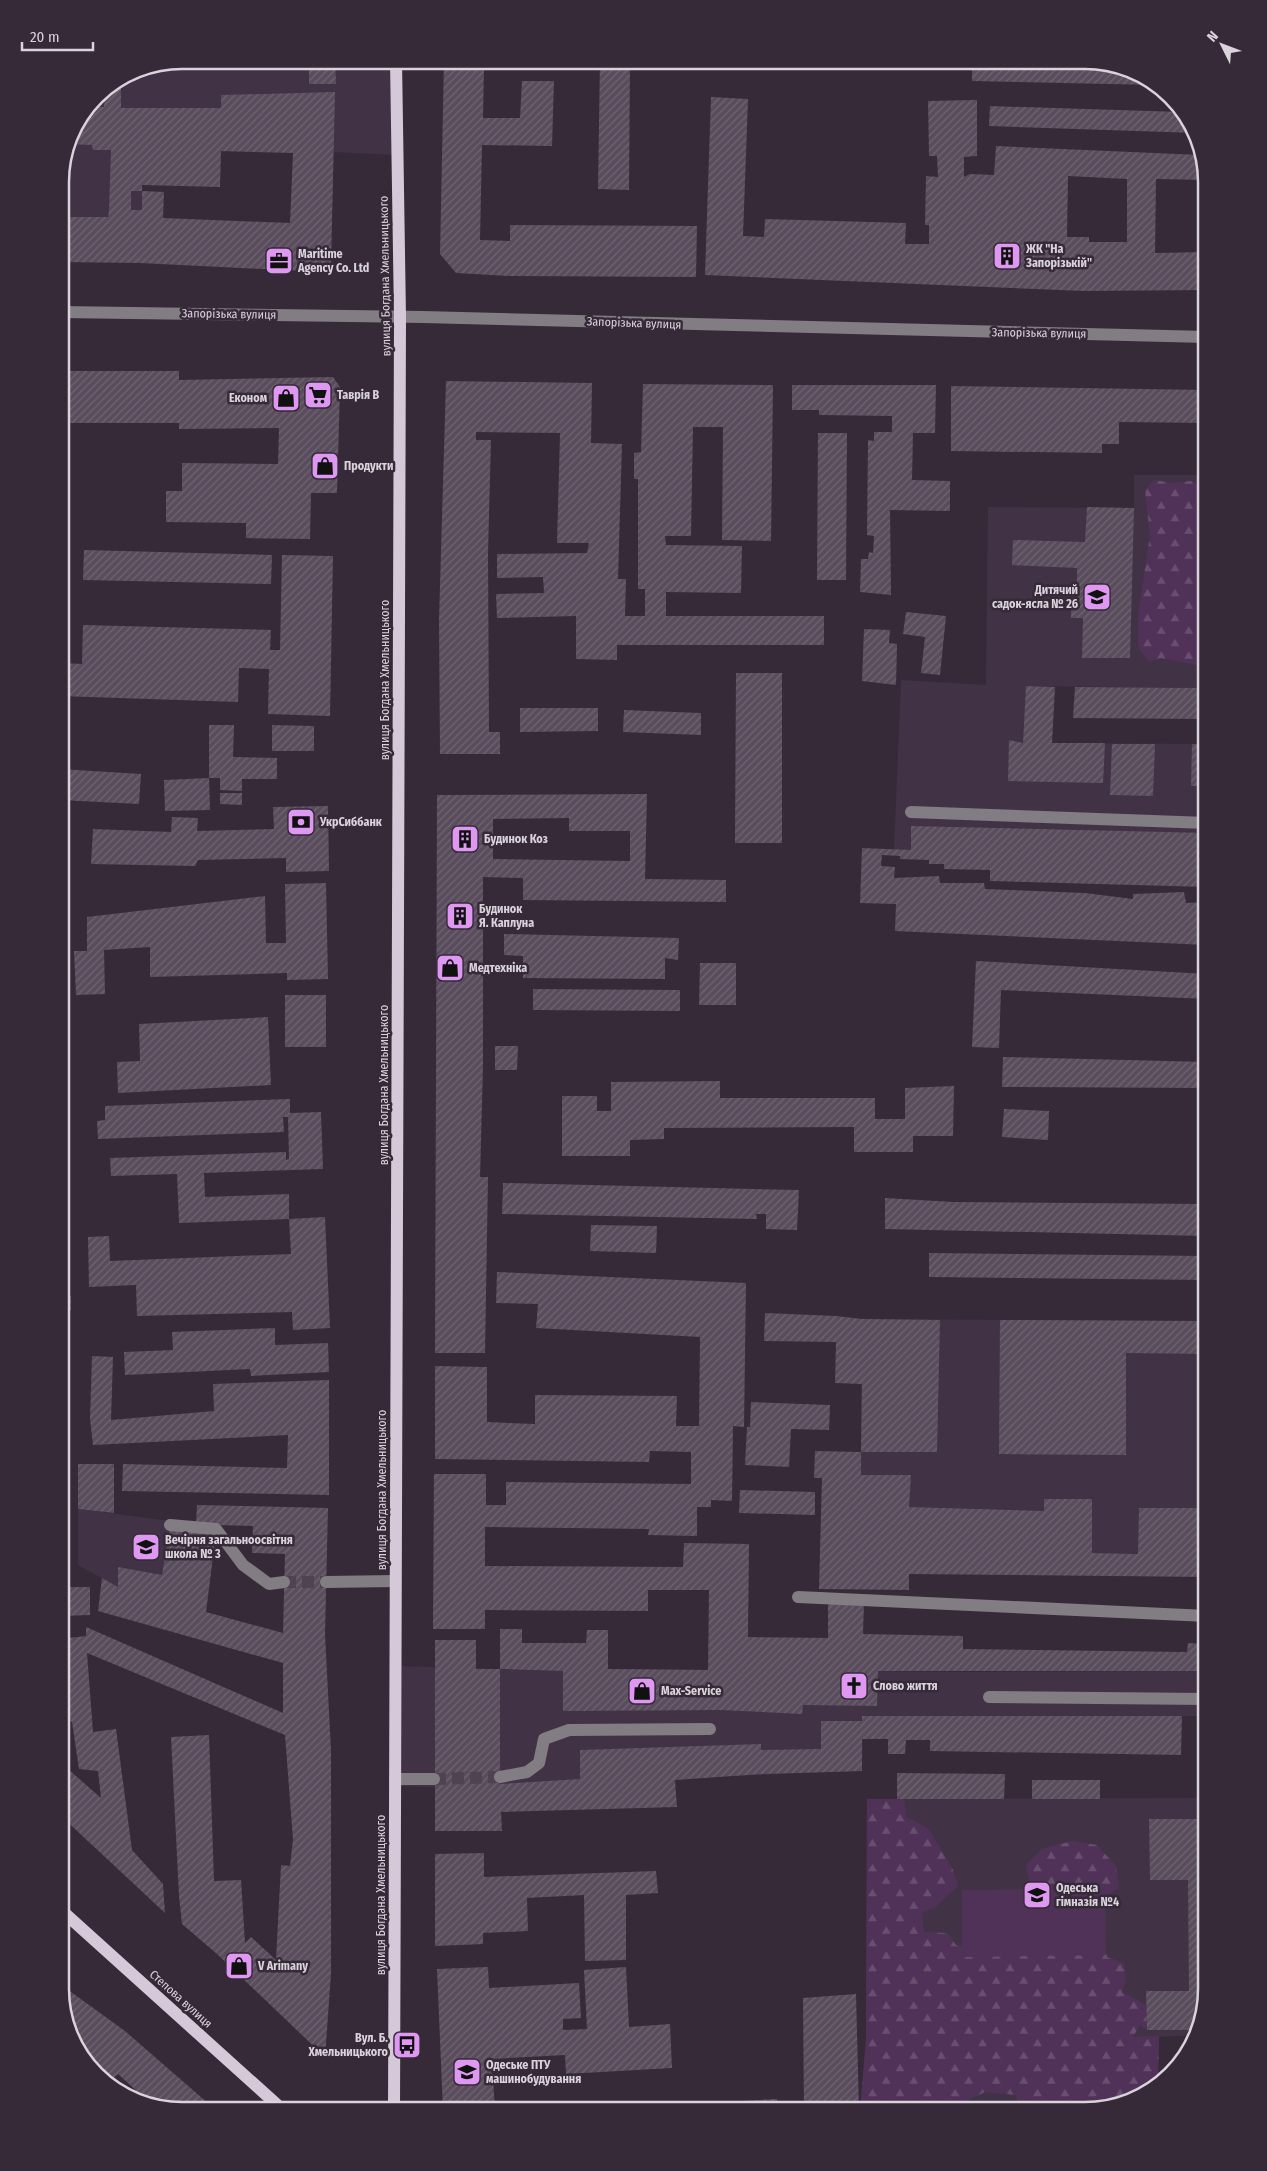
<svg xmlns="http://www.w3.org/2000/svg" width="1267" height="2171" viewBox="0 0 1267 2171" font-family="'Fira Sans Condensed',sans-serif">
  <defs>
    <pattern id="forest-firs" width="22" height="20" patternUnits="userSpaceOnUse" patternTransform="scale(1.25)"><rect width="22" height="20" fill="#503258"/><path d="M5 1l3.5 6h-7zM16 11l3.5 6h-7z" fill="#694f6f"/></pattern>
    <pattern id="building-hatch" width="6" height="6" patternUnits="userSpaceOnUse" patternTransform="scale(1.25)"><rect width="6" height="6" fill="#594c5c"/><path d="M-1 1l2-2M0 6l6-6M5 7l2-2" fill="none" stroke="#706573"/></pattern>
  </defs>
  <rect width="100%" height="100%" fill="#362a39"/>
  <!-- built -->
  <g fill="#423246">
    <polygon points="182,60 393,60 395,155 335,152 143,151 142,210 109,210 108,217 60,217 60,174 69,135 96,95 135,69"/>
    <polygon points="1134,475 1207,475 1207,688 1027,686 1024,743 1207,744 1207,855 894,850 901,680 986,685 988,507 1134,508"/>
    <polygon points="862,1319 1207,1321 1207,1554 860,1552"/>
    <polygon points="78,1509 171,1521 206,1612 118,1587 78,1565"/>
    <polygon points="397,1666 563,1671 608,1669 962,1672 1207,1671 1207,1716 863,1716 862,1771 434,1787 397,1786"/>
    <polygon points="1207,1798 1207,1990 1193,2035 1159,2037 1158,2081 1139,2099 1085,2111 860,2111 866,2039 867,1799"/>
  </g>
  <!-- forest -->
  <g fill="url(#forest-firs)">
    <polygon points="1154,480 1173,483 1191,481 1202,486 1207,484 1207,664 1202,666 1161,658 1149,662 1138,647 1138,616 1150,535 1145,490"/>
    <polygon points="867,1799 904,1799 906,1817 928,1828 953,1870 958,1886 934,1908 922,1912 924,1932 947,1933 956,1945 969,1950 1104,1943 1107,1957 1124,1963 1126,1980 1122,1992 1146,2005 1147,2030 1140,2025 1133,2037 1159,2036 1158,2081 1139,2099 1089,2110 1020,2111 1016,2095 985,2092 954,2107 967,2111 860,2111 866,2039"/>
    <polygon points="1072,1841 1097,1845 1116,1866 1119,1888 1100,1900 1090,1901 1065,1883 1049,1888 1030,1884 1026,1865 1042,1849"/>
  </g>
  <!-- pitch -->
  <polygon fill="#503258" points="1105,1888 1106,1955 962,1957 962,1890"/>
  <!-- building -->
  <g fill="url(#building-hatch)" fill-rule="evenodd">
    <polygon points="309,60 335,60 336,84 309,84"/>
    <polygon points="444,60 564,60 564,67 484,67 483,118 520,118 522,81 554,81 552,146 482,145 480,240 510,241 510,225 697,226 696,277 509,276 456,273 440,254"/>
    <polygon points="600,60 630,60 629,190 598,189"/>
    <polygon points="972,60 1098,62 1153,81 1157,85 972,81"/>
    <path d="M121,79V108H221V95L335,92L331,266L324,272L140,263L60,262V217H108L109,210L111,150H93L92,145L67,144L69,135L93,99V107H104L105,90ZM221,151L293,153L290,223L163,218L164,192L142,191V210H131V191H142V185L220,187Z"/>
    <path d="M711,97L748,99L743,236L764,237L765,219L906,223L905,244H929V225H925L926,176L938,177L937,156H929L928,101L977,100V156L964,157V177L970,174L994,175L996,146L1201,155L1207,180L1156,179L1155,253L1207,252V290L1084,291L705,275ZM1068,176L1127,179V242H1089V237H1067Z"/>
    <polygon points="990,106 1181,112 1195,128 1196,133 989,126"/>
    <polygon points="60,371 179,371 179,380 333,377 340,387 337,493 311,493 310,539 246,538 246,523 166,522 166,491 182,491 182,463 278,464 279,428 179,429 179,423 60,423"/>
    <polygon points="446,381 592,383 591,443 622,444 618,579 626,579 625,616 645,616 645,589 638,589 638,479 634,479 634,453 641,452 643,384 773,385 771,541 722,540 723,427 693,427 691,536 665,536 666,545 742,546 741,593 666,592 666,616 824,616 824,645 617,645 617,660 576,659 576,616 497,618 496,594 544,593 543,577 497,578 497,554 587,553 589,543 557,543 560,433 476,432 476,440 491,440 488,553 489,732 500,732 500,754 440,754 439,620"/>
    <polygon points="792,385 936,385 935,433 913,433 912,480 950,481 950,511 890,510 891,595 860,592 861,559 868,559 869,552 873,553 874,536 867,535 868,440 874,441 874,432 892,432 892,416 819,415 819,410 792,410"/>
    <polygon points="951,386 1207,390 1207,423 1119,422 1119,444 1102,444 1102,453 951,451"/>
    <polygon points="818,433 847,433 846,580 817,580"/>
    <polygon points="1087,507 1134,508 1130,658 1082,658 1083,618 1071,618 1071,604 1077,604 1077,568 1012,565 1013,540 1085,542"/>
    <polygon points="84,550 272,555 271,584 83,580"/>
    <polygon points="282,555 333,556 330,716 268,714 269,669 239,668 238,702 60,696 60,663 82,664 83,625 271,630 270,650 280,650"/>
    <rect x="60" y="604" width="6" height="24"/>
    <polygon points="906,612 946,616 940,675 921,673 925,637 903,634"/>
    <polygon points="864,629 890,630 889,643 897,644 896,685 862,681"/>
    <polygon points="736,673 782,673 782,843 735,843"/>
    <polygon points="1026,686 1055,687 1052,743 1105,743 1103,783 1008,781 1009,740 1023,743"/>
    <polygon points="1075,687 1207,688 1207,719 1073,718"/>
    <polygon points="520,708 598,708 598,731 520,732"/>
    <polygon points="624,710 701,713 701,735 623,732"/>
    <polygon points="209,725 234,725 233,757 277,758 277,779 242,779 242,791 220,790 220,778 209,778"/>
    <polygon points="272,725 314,726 314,751 272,751"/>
    <polygon points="1112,744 1155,744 1153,796 1110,795"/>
    <polygon points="1192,744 1207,744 1207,786 1191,786"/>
    <polygon points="60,769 141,774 139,804 60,800"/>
    <polygon points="209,778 210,810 165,811 164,780"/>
    <polygon points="220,793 242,793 242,805 220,804"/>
    <path d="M647,794L645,879L726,880V902L523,900V878L483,877V1066L480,1177H488L485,1353H435L437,795ZM569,818V831H630V861L493,859V819Z"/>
    <polygon points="328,806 329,871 286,872 286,858 198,860 195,866 91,864 93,829 171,832 172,817 198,818 197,831 274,829 273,807"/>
    <polygon points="911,826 1207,833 1207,887 990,881 990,870 944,869 944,864 929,864 929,860 900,859 900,856 882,855 881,866 895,867 894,878 939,876 940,883 984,883 985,889 1085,893 1133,899 1133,894 1184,892 1186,903 1204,902 1205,909 1207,909 1207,945 895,931 896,904 860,903 862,848 911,850"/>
    <polygon points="326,883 328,979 287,980 287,973 150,977 150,947 104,950 105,994 76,995 74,951 87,951 87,917 265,896 266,943 286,943 285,884"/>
    <polygon points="504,934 679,938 678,960 665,958 665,979 523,978 523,956 504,955"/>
    <polygon points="976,961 1207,974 1207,999 1001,990 999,1048 972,1047"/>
    <polygon points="700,963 736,963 736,1005 699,1005"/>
    <polygon points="533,989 680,990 680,1011 533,1010"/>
    <rect x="285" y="995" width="41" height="52"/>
    <polygon points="268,1017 271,1085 118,1093 117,1062 140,1061 139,1024"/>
    <polygon points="495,1046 518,1046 517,1070 495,1070"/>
    <polygon points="1003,1057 1207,1062 1207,1088 1002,1087"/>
    <polygon points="720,1081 720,1098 875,1098 875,1119 905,1119 905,1088 954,1086 953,1136 913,1136 913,1152 854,1152 854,1127 664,1128 664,1139 630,1140 630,1156 562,1156 562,1096 597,1096 597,1111 611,1111 611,1082"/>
    <polygon points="290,1099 290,1113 321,1112 323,1169 204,1173 205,1197 289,1194 289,1219 179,1223 177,1174 111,1176 110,1158 286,1152 286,1160 289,1159 288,1117 283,1117 284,1132 98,1139 97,1121 105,1120 105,1106"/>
    <polygon points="1004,1109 1049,1111 1048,1140 1002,1137"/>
    <polygon points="60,1126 66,1179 60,1179"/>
    <polygon points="503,1183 799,1190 797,1230 766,1229 766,1214 756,1214 757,1219 502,1214"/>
    <polygon points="885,1198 953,1202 1207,1204 1207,1236 885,1229"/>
    <polygon points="325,1217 330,1328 293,1330 292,1312 137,1316 136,1285 89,1287 88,1237 109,1236 110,1261 291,1254 289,1219"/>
    <polygon points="591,1225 657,1226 656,1253 590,1251"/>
    <polygon points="929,1253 1207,1256 1207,1280 929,1277"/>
    <polygon points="497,1272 746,1283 744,1427 733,1426 732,1501 711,1500 711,1507 697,1507 697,1536 648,1535 649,1529 485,1527 485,1566 683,1567 684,1543 749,1544 748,1637 828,1638 828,1602 864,1603 863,1634 963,1636 963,1649 1187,1652 1188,1643 1207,1644 1207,1671 878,1671 877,1706 803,1705 802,1714 721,1710 563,1711 563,1671 500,1669 500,1629 522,1629 522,1643 586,1643 587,1630 608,1630 608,1669 708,1670 709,1590 648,1590 648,1611 485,1610 485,1629 433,1629 434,1474 486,1474 486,1505 506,1505 506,1482 691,1484 691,1452 650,1451 649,1462 435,1459 435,1366 487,1367 487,1422 535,1424 535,1395 677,1396 676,1426 699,1426 700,1337 536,1328 538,1304 496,1303"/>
    <polygon points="60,1296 71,1296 71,1310 60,1311"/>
    <polygon points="765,1313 836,1316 862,1319 940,1320 937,1452 861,1452 861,1475 911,1475 909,1507 1044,1511 1044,1499 1092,1499 1092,1553 1138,1554 1139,1508 1207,1508 1207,1577 909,1574 909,1590 819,1589 822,1478 814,1478 815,1451 861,1452 862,1384 835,1383 836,1342 764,1341"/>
    <polygon points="1000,1320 1207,1321 1207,1354 1126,1353 1126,1455 999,1454"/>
    <polygon points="275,1328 275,1345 328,1343 329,1372 251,1376 250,1369 125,1375 124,1352 173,1350 172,1332"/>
    <polygon points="92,1356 113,1357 111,1420 214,1411 213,1384 329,1380 329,1495 122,1491 123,1464 287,1468 288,1435 93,1445 90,1419"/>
    <polygon points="67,1394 69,1508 60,1508 60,1395"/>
    <polygon points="751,1402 830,1405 829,1430 791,1429 789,1467 745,1465 747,1427 750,1427"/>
    <polygon points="78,1464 114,1464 114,1513 78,1509"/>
    <polygon points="740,1490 815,1492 815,1515 739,1513"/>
    <path d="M197,1505L328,1508L325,1634L331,1751V1974L325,2057L217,1954L182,1924L179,1896L171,1737L209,1735L214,1881L241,1880L245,1943L251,1937L276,1960L281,1865L290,1866L293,1839L285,1735L87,1653L93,1732L116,1729L132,1850L163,1884L165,1913L60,1815V1762L101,1798L98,1771L79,1769L72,1722L60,1715V1678L65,1677L63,1659L60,1660V1639L86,1636V1627L283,1713V1663L98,1611L102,1578L118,1587V1567L162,1575L171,1521L196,1523ZM217,1525L253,1526L252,1553L285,1554L283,1633L206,1612Z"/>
    <polygon points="60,1587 90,1587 90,1615 61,1616"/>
    <polygon points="435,1640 476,1640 476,1669 500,1669 500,1784 580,1779 580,1750 761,1744 761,1750 821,1749 821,1721 862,1721 862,1716 1182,1716 1181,1755 930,1751 930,1740 906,1740 905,1754 888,1754 888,1739 862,1739 862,1771 762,1774 675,1780 677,1807 501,1812 502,1831 435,1831"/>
    <rect x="1205" y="1772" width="2" height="26"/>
    <polygon points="897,1773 1005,1774 1004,1799 897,1799"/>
    <rect x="1032" y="1780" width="68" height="19"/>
    <polygon points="1149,1819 1205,1819 1205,1832 1207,1832 1207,1990 1195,2030 1147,2030 1146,1991 1189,1991 1188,1880 1150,1880"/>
    <polygon points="484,1853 484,1877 656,1871 658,1893 626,1895 626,1960 585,1961 584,1895 527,1898 528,1931 483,1933 483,1944 435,1946 435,1854"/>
    <polygon points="488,1967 489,1988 579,1983 581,2018 563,2019 563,2030 587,2029 584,1970 626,1967 629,2027 670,2024 672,2068 566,2074 565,2055 492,2059 495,2111 443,2111 437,1969"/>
    <polygon points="60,1984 125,2031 217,2111 174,2111 150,2103 118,2074 110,2081 123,2094 114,2090 72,2043"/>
    <polygon points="856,1994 859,2111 804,2111 803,1998"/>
    <polygon points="411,2040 417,2040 416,2052 411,2051"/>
    <polygon points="777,2099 777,2111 660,2111 668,2109 668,2105"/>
  </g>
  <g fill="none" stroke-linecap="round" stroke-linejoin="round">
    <!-- minor-tunnel -->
    <g stroke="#4f4351" stroke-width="12" stroke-dasharray="12 6" stroke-linecap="butt">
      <polyline points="284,1582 326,1582"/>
      <polyline points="434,1779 500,1777"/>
    </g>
    <!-- minor -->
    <g stroke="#827c83" stroke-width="12">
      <polyline points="60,312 423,317 1207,337"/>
      <polyline points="911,812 1207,823"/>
      <polyline points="170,1525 216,1529 243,1565 269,1584 284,1582"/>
      <polyline points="326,1582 395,1581"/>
      <polyline points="798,1597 1207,1616"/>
      <polyline points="989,1697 1207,1699"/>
      <polyline points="500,1777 527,1772 539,1763 544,1739 569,1730 710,1729"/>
      <polyline points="395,1779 434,1779"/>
    </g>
    <!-- major -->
    <g stroke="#d5c8d8" stroke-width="12">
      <polyline points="60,1909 284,2111"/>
      <polyline points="394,2111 400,317 396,60"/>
    </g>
  </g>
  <!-- icons -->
  <defs>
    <symbol id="building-square" viewBox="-11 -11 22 22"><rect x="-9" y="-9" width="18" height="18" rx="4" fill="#df98f1" stroke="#362a39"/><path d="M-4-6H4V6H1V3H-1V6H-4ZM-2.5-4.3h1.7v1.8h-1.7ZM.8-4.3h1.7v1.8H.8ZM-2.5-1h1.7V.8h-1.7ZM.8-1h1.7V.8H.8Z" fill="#111"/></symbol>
    <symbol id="office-square" viewBox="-11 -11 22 22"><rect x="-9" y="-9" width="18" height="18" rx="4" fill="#df98f1" stroke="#362a39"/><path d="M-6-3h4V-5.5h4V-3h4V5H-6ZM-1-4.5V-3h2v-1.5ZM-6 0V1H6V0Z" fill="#111"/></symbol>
    <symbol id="supermarket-square" viewBox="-11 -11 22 22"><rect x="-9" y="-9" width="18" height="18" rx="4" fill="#df98f1" stroke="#362a39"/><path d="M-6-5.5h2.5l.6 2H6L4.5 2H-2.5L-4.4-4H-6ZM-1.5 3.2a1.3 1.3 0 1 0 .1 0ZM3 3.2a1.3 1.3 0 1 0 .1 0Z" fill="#111"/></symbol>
    <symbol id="shop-square" viewBox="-11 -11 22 22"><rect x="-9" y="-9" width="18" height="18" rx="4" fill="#df98f1" stroke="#362a39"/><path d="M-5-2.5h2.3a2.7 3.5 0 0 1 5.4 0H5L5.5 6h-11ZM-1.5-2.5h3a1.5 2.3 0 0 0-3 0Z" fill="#111"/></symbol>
    <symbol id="school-square" viewBox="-11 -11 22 22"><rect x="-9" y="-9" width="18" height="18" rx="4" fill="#df98f1" stroke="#362a39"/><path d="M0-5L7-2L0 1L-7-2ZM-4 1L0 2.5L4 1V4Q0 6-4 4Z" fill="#111"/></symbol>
    <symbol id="bank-square" viewBox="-11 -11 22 22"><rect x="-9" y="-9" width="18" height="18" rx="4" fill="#df98f1" stroke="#362a39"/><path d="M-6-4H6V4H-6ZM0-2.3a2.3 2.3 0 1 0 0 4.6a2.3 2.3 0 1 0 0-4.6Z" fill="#111"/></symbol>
    <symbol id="church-square" viewBox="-11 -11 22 22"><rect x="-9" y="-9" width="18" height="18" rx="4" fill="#df98f1" stroke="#362a39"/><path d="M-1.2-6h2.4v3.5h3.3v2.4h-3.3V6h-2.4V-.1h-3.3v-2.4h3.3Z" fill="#111"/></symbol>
    <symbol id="bus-square" viewBox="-11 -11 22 22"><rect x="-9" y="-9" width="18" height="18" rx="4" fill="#df98f1" stroke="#362a39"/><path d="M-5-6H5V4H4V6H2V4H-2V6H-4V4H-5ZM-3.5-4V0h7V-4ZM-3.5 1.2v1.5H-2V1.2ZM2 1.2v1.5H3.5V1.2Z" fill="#111"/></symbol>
    <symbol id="university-square" viewBox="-11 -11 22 22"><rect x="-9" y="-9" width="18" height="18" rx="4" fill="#df98f1" stroke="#362a39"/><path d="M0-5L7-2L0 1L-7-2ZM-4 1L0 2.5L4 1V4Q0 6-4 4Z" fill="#111"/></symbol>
  </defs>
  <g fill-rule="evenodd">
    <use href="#building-square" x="991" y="240" width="32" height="32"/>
    <use href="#office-square" x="263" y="245" width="32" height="32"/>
    <use href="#supermarket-square" x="302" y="379" width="32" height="32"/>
    <use href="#shop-square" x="270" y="382" width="32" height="32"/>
    <use href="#shop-square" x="309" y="450" width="32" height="32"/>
    <use href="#school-square" x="1081" y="581" width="32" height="32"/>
    <use href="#bank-square" x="285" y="806" width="32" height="32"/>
    <use href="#building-square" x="449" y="823" width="32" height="32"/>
    <use href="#building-square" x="444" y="900" width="32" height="32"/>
    <use href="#shop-square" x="434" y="952" width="32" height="32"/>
    <use href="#school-square" x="130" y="1531" width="32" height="32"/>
    <use href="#church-square" x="838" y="1670" width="32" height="32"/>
    <use href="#shop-square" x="626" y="1675" width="32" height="32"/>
    <use href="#school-square" x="1021" y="1879" width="32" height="32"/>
    <use href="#shop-square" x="223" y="1950" width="32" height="32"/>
    <use href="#bus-square" x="391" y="2029" width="32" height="32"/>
    <use href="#university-square" x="451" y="2056" width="32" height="32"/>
  </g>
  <g text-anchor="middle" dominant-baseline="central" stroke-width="5" stroke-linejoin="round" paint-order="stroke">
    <!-- poi labels -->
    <g font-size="12" font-weight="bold" fill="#dad3dc" stroke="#362a39" text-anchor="start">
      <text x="1026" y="249">ЖК "На<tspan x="1026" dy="14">Запорізькій"</tspan></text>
      <text x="298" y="254">Maritime<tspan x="298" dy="14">Agency Co. Ltd</tspan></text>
      <text x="337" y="395">Таврія В</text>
      <text x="267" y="398" text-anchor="end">Економ</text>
      <text x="344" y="466">Продукти</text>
      <text x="1078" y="590" text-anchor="end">Дитячий<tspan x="1078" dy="14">садок-ясла № 26</tspan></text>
      <text x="320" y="822">УкрСиббанк</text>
      <text x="484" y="839">Будинок Коз</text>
      <text x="479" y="909">Будинок<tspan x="479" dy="14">Я. Каплуна</tspan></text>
      <text x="469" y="968">Медтехніка</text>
      <text x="165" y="1540">Вечірня загальноосвітня<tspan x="165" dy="14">школа № 3</tspan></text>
      <text x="873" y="1686">Слово життя</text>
      <text x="661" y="1691">Max-Service</text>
      <text x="1056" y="1888">Одеська<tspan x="1056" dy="14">гімназія №4</tspan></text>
      <text x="258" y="1966">V Arimany</text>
      <text x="388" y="2038" text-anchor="end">Вул. Б.<tspan x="388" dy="14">Хмельницького</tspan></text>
      <text x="486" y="2065">Одеське ПТУ<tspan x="486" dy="14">машинобудування</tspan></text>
    </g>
    <!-- street labels -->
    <g font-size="12" fill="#dad3dc" stroke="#362a39">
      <text transform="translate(385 276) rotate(-91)">вулиця Богдана Хмельницького</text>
      <text transform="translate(229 314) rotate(1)">Запорізька вулиця</text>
      <text transform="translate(634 323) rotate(2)">Запорізька вулиця</text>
      <text transform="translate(1039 333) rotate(1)">Запорізька вулиця</text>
      <text transform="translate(385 680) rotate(-90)">вулиця Богдана Хмельницького</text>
      <text transform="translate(384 1085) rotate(-90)">вулиця Богдана Хмельницького</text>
      <text transform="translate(382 1490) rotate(-90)">вулиця Богдана Хмельницького</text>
      <text transform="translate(381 1895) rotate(-90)">вулиця Богдана Хмельницького</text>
      <text transform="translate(181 1999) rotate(42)">Степова вулиця</text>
    </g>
  </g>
  <!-- crop -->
  <path d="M0 0H1267V2171H0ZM182 69H1085A113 113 0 0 1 1198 182V1989A113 113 0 0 1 1085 2102H182A113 113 0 0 1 69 1989V182A113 113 0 0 1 182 69Z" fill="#362a39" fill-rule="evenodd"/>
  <path fill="none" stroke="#dad3dc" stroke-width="2.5" d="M182 69H1085A113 113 0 0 1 1198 182V1989A113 113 0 0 1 1085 2102H182A113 113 0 0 1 69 1989V182A113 113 0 0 1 182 69Z"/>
  <!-- north arrow -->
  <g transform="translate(1222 45) rotate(312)" stroke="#362a39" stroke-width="4" paint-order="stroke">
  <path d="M0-4L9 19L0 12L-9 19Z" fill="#dad3dc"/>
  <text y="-8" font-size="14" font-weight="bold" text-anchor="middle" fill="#dad3dc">N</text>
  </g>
  <!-- scale -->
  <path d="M22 42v8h71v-8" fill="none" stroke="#dad3dc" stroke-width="2.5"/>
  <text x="30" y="42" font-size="15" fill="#dad3dc" stroke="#362a39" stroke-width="4" paint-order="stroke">20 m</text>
</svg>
